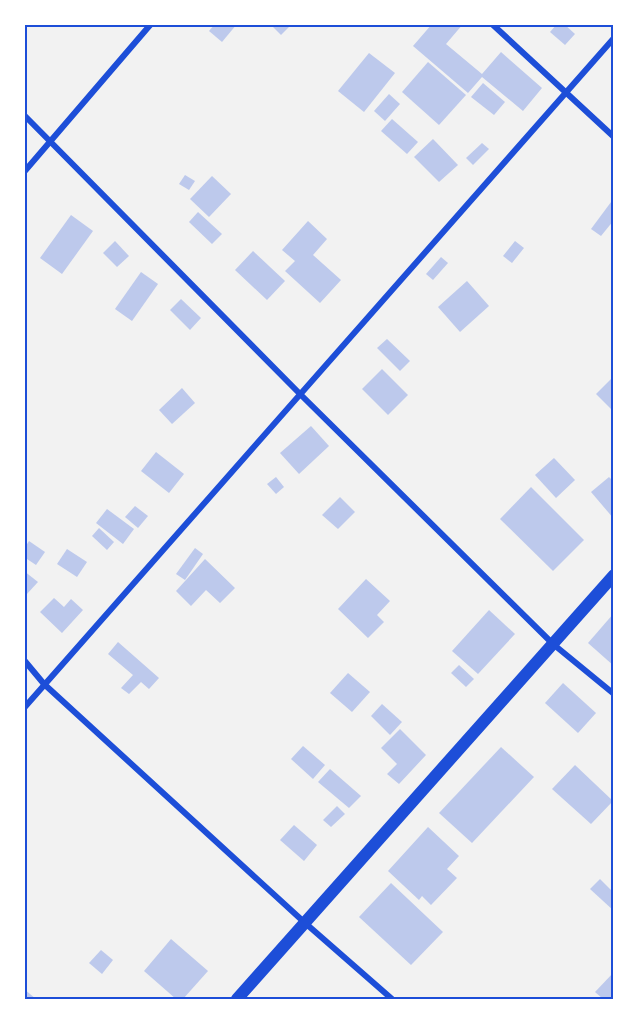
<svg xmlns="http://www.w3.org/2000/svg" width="638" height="1023" viewBox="0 0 638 1023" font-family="Signika,sans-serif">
  <rect width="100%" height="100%" fill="#f2f2f2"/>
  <!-- building -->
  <g fill="#bdc9ec">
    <polygon points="215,24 237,24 222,42 209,31"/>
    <polygon points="270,24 292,24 281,35"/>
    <polygon points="432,24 463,24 446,44 482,74 501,52 542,88 523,111 482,77 468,93 413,46"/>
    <polygon points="557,24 564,24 575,34 565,45 550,32"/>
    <polygon points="369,53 395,73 364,112 338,91"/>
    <polygon points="428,62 466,95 439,125 402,92"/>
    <polygon points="483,83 505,102 494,115 471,97"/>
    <polygon points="389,94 400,104 385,121 374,111"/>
    <polygon points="392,119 418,142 407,154 381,131"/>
    <polygon points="433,139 458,165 439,182 414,157"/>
    <polygon points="482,143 489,149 473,165 466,158"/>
    <polygon points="185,175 195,181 189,190 179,184"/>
    <polygon points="212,176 231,194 209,217 190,199"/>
    <polygon points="614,198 614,220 601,236 591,229"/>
    <polygon points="198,212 222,234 212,244 189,222"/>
    <polygon points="71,215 93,231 62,274 40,258"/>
    <polygon points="308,221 327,239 313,255 341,280 320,303 285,271 295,261 282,250"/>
    <polygon points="115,241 129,256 117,267 103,253"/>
    <polygon points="515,241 524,248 512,263 503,256"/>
    <polygon points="253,251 285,281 267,300 235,270"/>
    <polygon points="441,257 448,263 433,280 426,274"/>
    <polygon points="141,272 158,284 132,321 115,309"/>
    <polygon points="467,281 489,306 460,332 438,307"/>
    <polygon points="181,299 201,318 190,330 170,310"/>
    <polygon points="387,339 410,361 400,371 377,348"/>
    <polygon points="382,369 408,395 388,415 362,389"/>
    <polygon points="614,376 614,412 596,394"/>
    <polygon points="182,388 195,403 172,424 159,410"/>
    <polygon points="311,426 329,446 299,474 280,453"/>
    <polygon points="156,452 184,474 169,493 141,471"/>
    <polygon points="554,458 575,480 556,498 535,475"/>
    <polygon points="276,477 284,487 276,494 267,484"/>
    <polygon points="609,477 614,482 614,519 591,492"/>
    <polygon points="531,487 584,540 553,571 500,519"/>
    <polygon points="340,497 355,512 338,529 322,515"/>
    <polygon points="135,506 148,516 138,528 125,517"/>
    <polygon points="107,509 134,529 123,544 96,523"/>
    <polygon points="99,528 114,542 107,550 92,536"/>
    <polygon points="29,541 45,552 36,565 24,557 24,549"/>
    <polygon points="195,548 203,554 185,580 176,574"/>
    <polygon points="67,549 87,562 77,577 57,564"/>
    <polygon points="205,559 235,588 220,603 206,590 191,606 176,591"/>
    <polygon points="24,571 38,582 26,595 24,593"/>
    <polygon points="366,579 390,601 377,615 384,622 368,638 338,609"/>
    <polygon points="54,598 64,607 71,599 83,610 62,633 40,612"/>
    <polygon points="489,610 515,634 478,674 452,651"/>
    <polygon points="614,613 614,666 588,643"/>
    <polygon points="118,642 159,678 149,689 141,682 129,694 121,688 133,675 108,654"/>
    <polygon points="459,665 474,679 466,687 451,673"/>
    <polygon points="348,673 370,692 352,712 330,693"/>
    <polygon points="563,683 596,713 578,733 545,703"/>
    <polygon points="382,704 402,722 390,735 371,716"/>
    <polygon points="400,729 426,755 399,784 387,774 397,764 381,748"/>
    <polygon points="303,746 325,765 313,779 291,759"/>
    <polygon points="501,747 534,777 472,843 439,813"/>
    <polygon points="575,765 613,801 591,824 552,789"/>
    <polygon points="330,769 361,796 349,808 318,782"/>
    <polygon points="337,806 345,814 331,827 323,820"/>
    <polygon points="294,825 317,845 304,861 280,840"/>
    <polygon points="428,827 459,856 447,869 457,878 431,905 422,896 419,900 388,871"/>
    <polygon points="600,879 614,893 614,911 590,889"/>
    <polygon points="391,883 443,932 411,965 359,917"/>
    <polygon points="171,939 208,971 183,999 176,999 144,971"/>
    <polygon points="101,950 113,960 102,974 89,963"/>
    <polygon points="614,972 614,999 603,999 595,992"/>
    <polygon points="24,989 36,999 24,999"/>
  </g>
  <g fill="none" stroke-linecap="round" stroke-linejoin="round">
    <!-- minor -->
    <g stroke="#1d4ed8" stroke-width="6">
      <polyline points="492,24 614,137"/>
      <polyline points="24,115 300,394 553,644 614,694"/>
      <polyline points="24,172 151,24"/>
      <polyline points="24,660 44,684 304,922 392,999"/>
      <polyline points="24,708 614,38"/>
    </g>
    <!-- secondary -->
    <polyline stroke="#1d4ed8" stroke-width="12" points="237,999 614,575"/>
  </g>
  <!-- border -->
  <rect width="638" height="1023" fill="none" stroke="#ffffff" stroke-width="51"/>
  <rect x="26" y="26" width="586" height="972" fill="none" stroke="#1d4ed8" stroke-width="2"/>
</svg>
